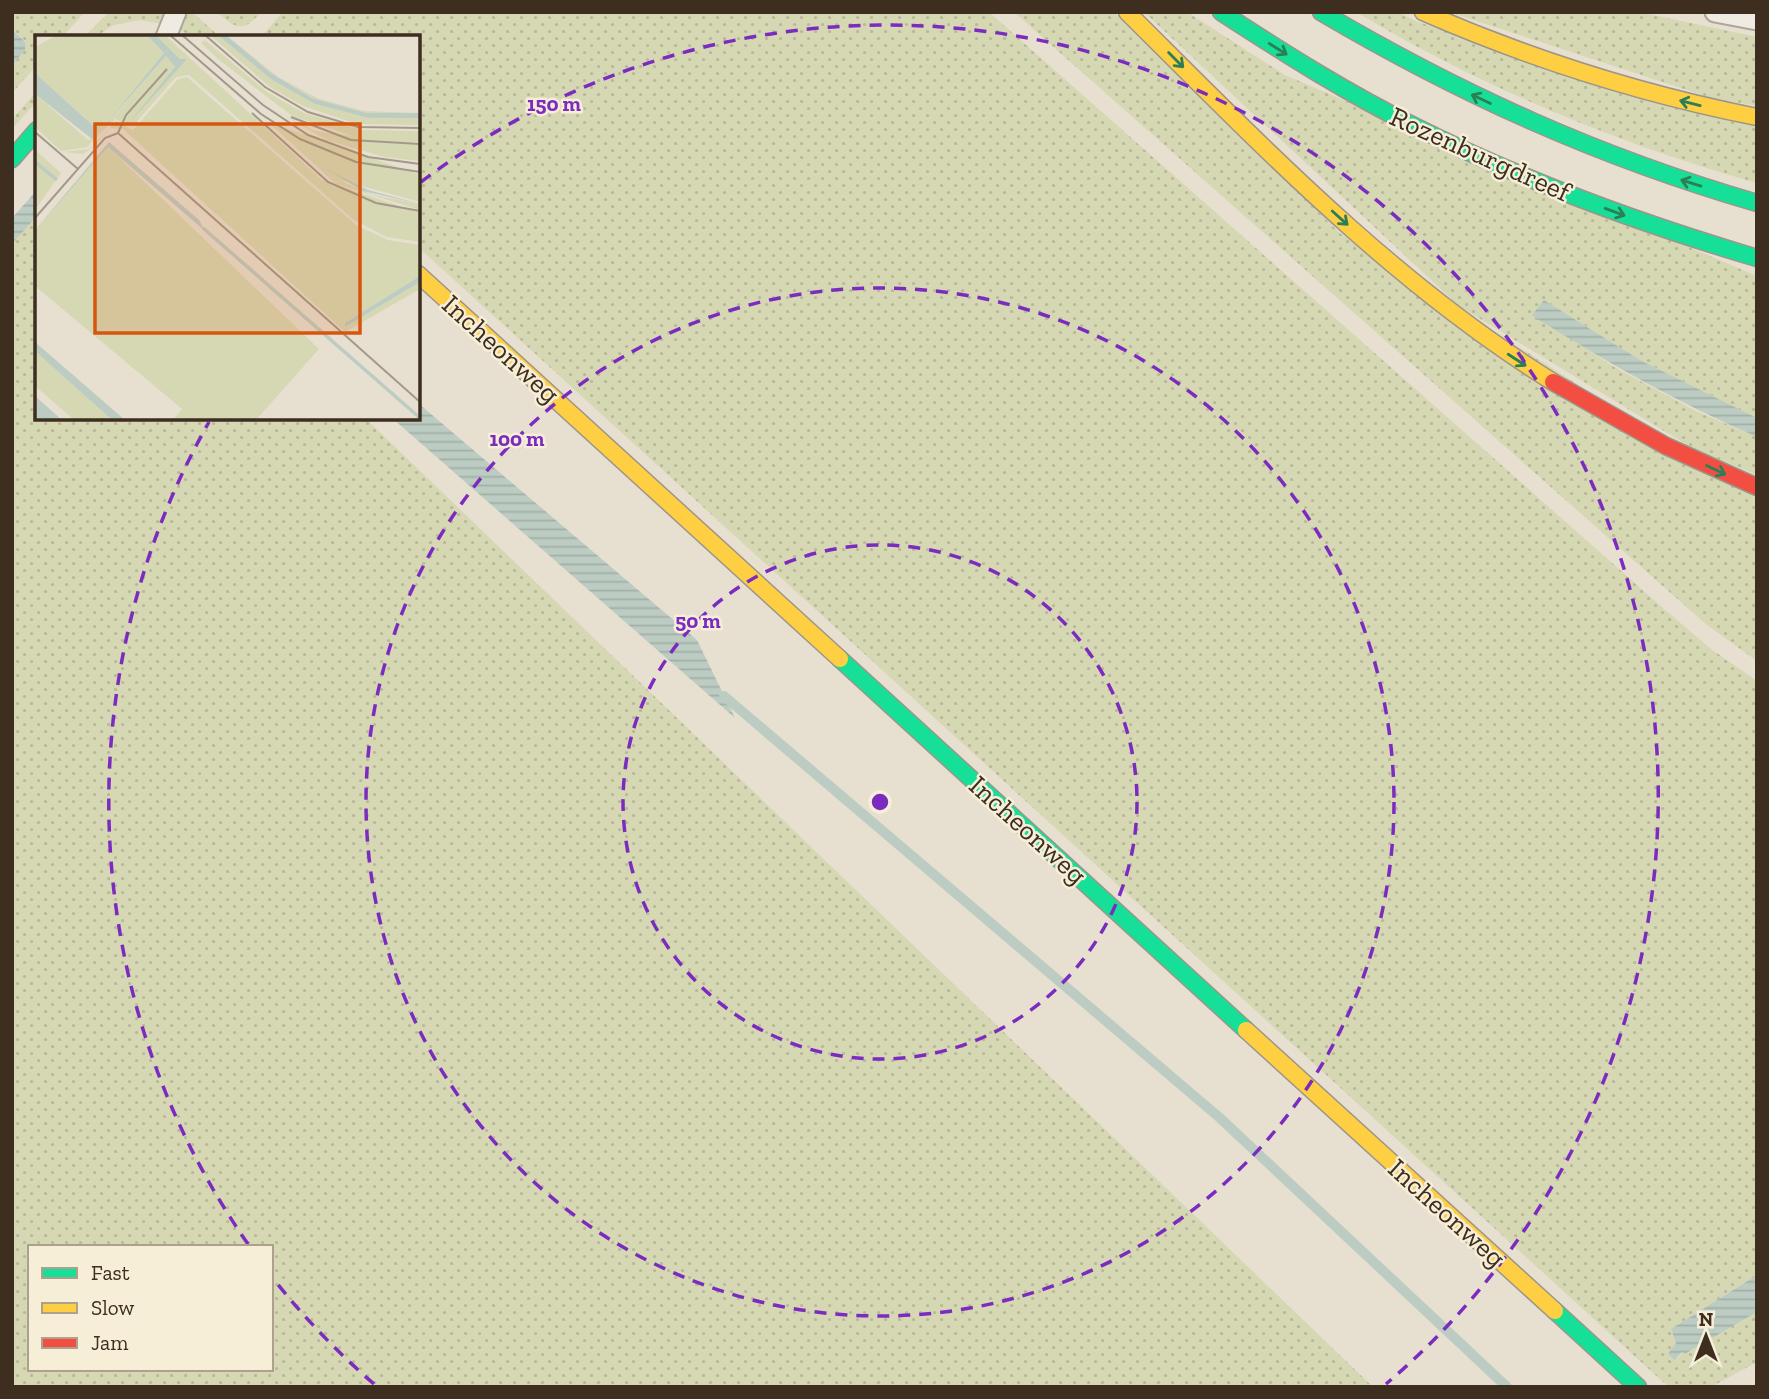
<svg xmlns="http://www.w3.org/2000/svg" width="1769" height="1399" viewBox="0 0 1769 1399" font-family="'Zilla Slab',serif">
  <defs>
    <pattern id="grass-dots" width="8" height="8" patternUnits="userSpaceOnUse" patternTransform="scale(1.75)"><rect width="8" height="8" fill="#d6d7b3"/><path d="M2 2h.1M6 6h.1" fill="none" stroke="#b9b99a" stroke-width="1.8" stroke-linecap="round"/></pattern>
    <pattern id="water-rules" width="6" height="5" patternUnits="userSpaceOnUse" patternTransform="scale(1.75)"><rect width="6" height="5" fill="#bcccc2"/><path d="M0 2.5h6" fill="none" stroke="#a2b0a6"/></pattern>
  </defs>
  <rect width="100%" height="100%" fill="#e7e0d1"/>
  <!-- grass -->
  <g fill="url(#grass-dots)" fill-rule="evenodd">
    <polygon points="12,12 85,12 62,37 37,37 37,65 12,93 12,65 25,49 25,41 12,29"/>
    <polygon points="109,12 192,12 220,37 192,37 174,26 140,20 114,25 95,37 84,37"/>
    <path d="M217,12H261C243,33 236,29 217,12Z"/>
    <polygon points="283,12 989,12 1663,608 1711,649 1757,681 1757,1275 1671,1329 1676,1343 1668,1354 1676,1360 1683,1352 1686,1354 1757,1312 1757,1362 1711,1387 1670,1387 1663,1382 418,247 418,37 261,37"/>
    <polygon points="1014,12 1114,12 1340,233 1757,499 1757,661 1707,625 1674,596"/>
    <polygon points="1144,12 1187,12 1285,75 1757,276 1757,418 1640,360 1544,300 1533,315 1616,368 1698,412 1757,437 1757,475 1692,448 1459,306"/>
    <path d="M1356,12H1398L1418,22L1757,127V183C1618,144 1480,86 1356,12Z"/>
    <polygon points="1449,12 1639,12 1757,37 1757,106 1711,98"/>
    <polygon points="37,91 37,101 12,129 12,119"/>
    <path d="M37,216V418H365L1373,1387H12V244ZM30,1247H271V1369H30Z"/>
  </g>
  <!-- water -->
  <g fill="url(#water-rules)">
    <polygon points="12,29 25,42 25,50 12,65"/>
    <polygon points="37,190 37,216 12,244 12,218"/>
    <path d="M1544,300L1640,360L1757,418V437C1680,404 1610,364 1539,320L1532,315Z"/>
    <polygon points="418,403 697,640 735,718 392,418 418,418"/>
    <polygon points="1757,1275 1757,1312 1685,1354 1682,1352 1675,1360 1668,1354 1676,1343 1671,1329"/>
  </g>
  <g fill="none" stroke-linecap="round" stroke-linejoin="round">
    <!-- stream -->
    <polyline stroke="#bcccc2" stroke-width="10" points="724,696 1220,1118 1507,1387"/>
    <defs>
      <g id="lane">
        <polyline points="1715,12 1757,20"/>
        <polyline points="166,37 176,12"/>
      </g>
      <g id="fast">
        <path d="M1221,12C1284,53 1347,93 1414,126C1524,181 1639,223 1757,258"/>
        <path d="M1321,12C1462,95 1599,157 1757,203"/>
        <polyline points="12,159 37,130"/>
        <polyline points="840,659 1246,1030"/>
        <polyline points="1555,1311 1638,1387"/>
      </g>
      <g id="slow">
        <path d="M1127,12C1261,145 1392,282 1553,382"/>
        <path d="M1423,12C1531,59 1641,94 1757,117"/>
        <polyline points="418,274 840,659"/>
        <polyline points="1246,1030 1555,1311"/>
      </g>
      <polyline id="jam" points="1553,382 1666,446 1757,487"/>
    </defs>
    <!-- lane casing -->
    <use href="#lane" stroke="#ada599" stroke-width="23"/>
    <!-- fast casing -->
    <use href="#fast" stroke="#9c958a" stroke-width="19"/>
    <!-- slow casing -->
    <use href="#slow" stroke="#9c958a" stroke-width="19"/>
    <!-- jam casing -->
    <use href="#jam" stroke="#9c958a" stroke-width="19"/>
    <!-- lane -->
    <use href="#lane" stroke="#efebe3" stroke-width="19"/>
    <!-- fast -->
    <use href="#fast" stroke="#16e098" stroke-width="16"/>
    <!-- slow -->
    <use href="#slow" stroke="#ffcf43" stroke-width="16"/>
    <!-- jam -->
    <use href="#jam" stroke="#f24e42" stroke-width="16"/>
  </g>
  <!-- one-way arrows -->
  <defs><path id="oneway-shaft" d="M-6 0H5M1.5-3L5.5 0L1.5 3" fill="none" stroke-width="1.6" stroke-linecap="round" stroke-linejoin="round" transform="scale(1.75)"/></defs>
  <g stroke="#2b7e56">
    <use href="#oneway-shaft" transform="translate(1278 49) rotate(32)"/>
    <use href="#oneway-shaft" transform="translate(1176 60) rotate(45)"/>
    <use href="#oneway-shaft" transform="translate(1481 99) rotate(-155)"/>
    <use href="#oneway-shaft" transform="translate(1690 103) rotate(-166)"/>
    <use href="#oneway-shaft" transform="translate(1691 183) rotate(-163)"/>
    <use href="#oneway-shaft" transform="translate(1615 212) rotate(20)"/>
    <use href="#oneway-shaft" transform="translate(1340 218) rotate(42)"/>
    <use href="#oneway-shaft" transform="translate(1517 360) rotate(33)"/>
    <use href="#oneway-shaft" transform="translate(1716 470) rotate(25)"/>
  </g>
  <!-- distance rings -->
  <g fill="none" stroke="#7b2cbf" stroke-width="3.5" stroke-dasharray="12 9">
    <circle cx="880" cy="802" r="257"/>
    <circle cx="880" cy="802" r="514"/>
    <path d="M374 1384A771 771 0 0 1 272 1277M248 1244A771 771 0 0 1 209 422M421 182A771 771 0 0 1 1386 1384"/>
  </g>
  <g text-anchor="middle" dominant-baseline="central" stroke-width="5" stroke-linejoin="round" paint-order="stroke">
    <!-- street labels -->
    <g font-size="28" fill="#3d2e20" stroke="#f7eed8">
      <text transform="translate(1480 154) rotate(24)">Rozenburgdreef</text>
      <text transform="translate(501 349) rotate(42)">Incheonweg</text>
      <text transform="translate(1028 830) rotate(42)">Incheonweg</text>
      <text transform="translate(1447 1213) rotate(42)">Incheonweg</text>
    </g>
  </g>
  <!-- overview -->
  <g transform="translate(35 35)">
    <rect width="385" height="385" fill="#e7e0d1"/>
    <path d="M22,0H112L129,18L73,88L131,21L140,32L152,24H145L121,0H130L287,145L385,178V207L352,202L319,185L154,40L141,42L97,92L80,84L52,112L26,116L0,92V59L53,105L57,104L58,90L0,38V12ZM175,0H183L237,45L280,69L334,83H385V90L322,89L268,71L235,52ZM191,0L243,42L284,64L329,76L385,78H331L277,63L236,38ZM170,5L232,57L269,78L327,95L385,96V107H336L257,81L183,24L166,8ZM152,42L321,190L353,205L385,210V241L310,288L312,291L385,247V254L310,297L88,94L75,93L57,113L48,119L28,117L55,114L81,86L98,95L143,44ZM243,77L280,96L385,110V126L349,122L292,105ZM233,87L385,140V167L302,144L338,160L385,169V175L301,149ZM73,112L284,314L221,385H138L147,374L0,251V195ZM0,115L26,138L0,175ZM0,316L77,385H39L0,351Z" fill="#d6d7b3"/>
    <path d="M112,0H121L145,24H152L93,89L140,32L131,21L72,88L129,18ZM183,0H191L236,38L277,63L331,78H385V83H334L280,69L237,45ZM0,38L63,95L57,104L0,59ZM74,107L164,185L170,196L73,112L0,195ZM291,134L333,155L385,169L328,156ZM385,241V247L310,292V288ZM0,307L90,385H77L0,316ZM0,361L27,385H0Z" fill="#bcccc2"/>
    <path fill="none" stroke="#bcccc2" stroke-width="3.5" d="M0,127L22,145M168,193L385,383"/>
    <path fill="none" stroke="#a3998a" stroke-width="2" d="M135,0L226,79L265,104L321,127L385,137M147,0L228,70L273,100L333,122L385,129M170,0L230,52L273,77L323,92L385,93M217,78L293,147L341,168L385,176M256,82L316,105L385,109M0,97L43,134M83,98L385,367M83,98L91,80L132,34M0,183L70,103L83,98"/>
    <path fill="#d7550e" fill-opacity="0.15" stroke="#d7550e" stroke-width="3.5" d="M60,89H325V298H60Z"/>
    <rect width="385" height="385" fill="none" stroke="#3d2e20" stroke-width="3.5"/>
  </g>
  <circle cx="880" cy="802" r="10" fill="#7b2cbf" stroke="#f7eed8" stroke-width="3.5"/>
  <g font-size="21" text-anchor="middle" font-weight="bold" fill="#7b2cbf" stroke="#f7eed8" stroke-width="5" stroke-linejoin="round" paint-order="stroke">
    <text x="554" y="111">150 m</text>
    <text x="517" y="446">100 m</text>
    <text x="698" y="628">50 m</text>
  </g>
  <!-- border -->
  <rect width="1769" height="1399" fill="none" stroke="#3d2e20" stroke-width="28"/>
  <!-- legend -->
  <rect x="28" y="1245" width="245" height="126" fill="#f7eed8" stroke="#ada18e" stroke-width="2"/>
  <rect x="42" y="1268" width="35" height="10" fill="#16e098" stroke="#ada18e" stroke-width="2"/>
  <text x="91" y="1280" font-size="21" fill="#3d2e20">Fast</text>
  <rect x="42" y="1303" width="35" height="10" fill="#ffcf43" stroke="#ada18e" stroke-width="2"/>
  <text x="91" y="1315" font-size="21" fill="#3d2e20">Slow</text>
  <rect x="42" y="1338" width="35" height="10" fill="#f24e42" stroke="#ada18e" stroke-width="2"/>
  <text x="91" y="1350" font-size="21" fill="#3d2e20">Jam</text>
  <!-- north arrow -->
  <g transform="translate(1706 1336)" stroke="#f7eed8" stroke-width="5" paint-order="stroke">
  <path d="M0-5L12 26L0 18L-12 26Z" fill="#3d2e20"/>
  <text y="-10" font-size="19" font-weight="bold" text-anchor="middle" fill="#3d2e20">N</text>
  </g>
</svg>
